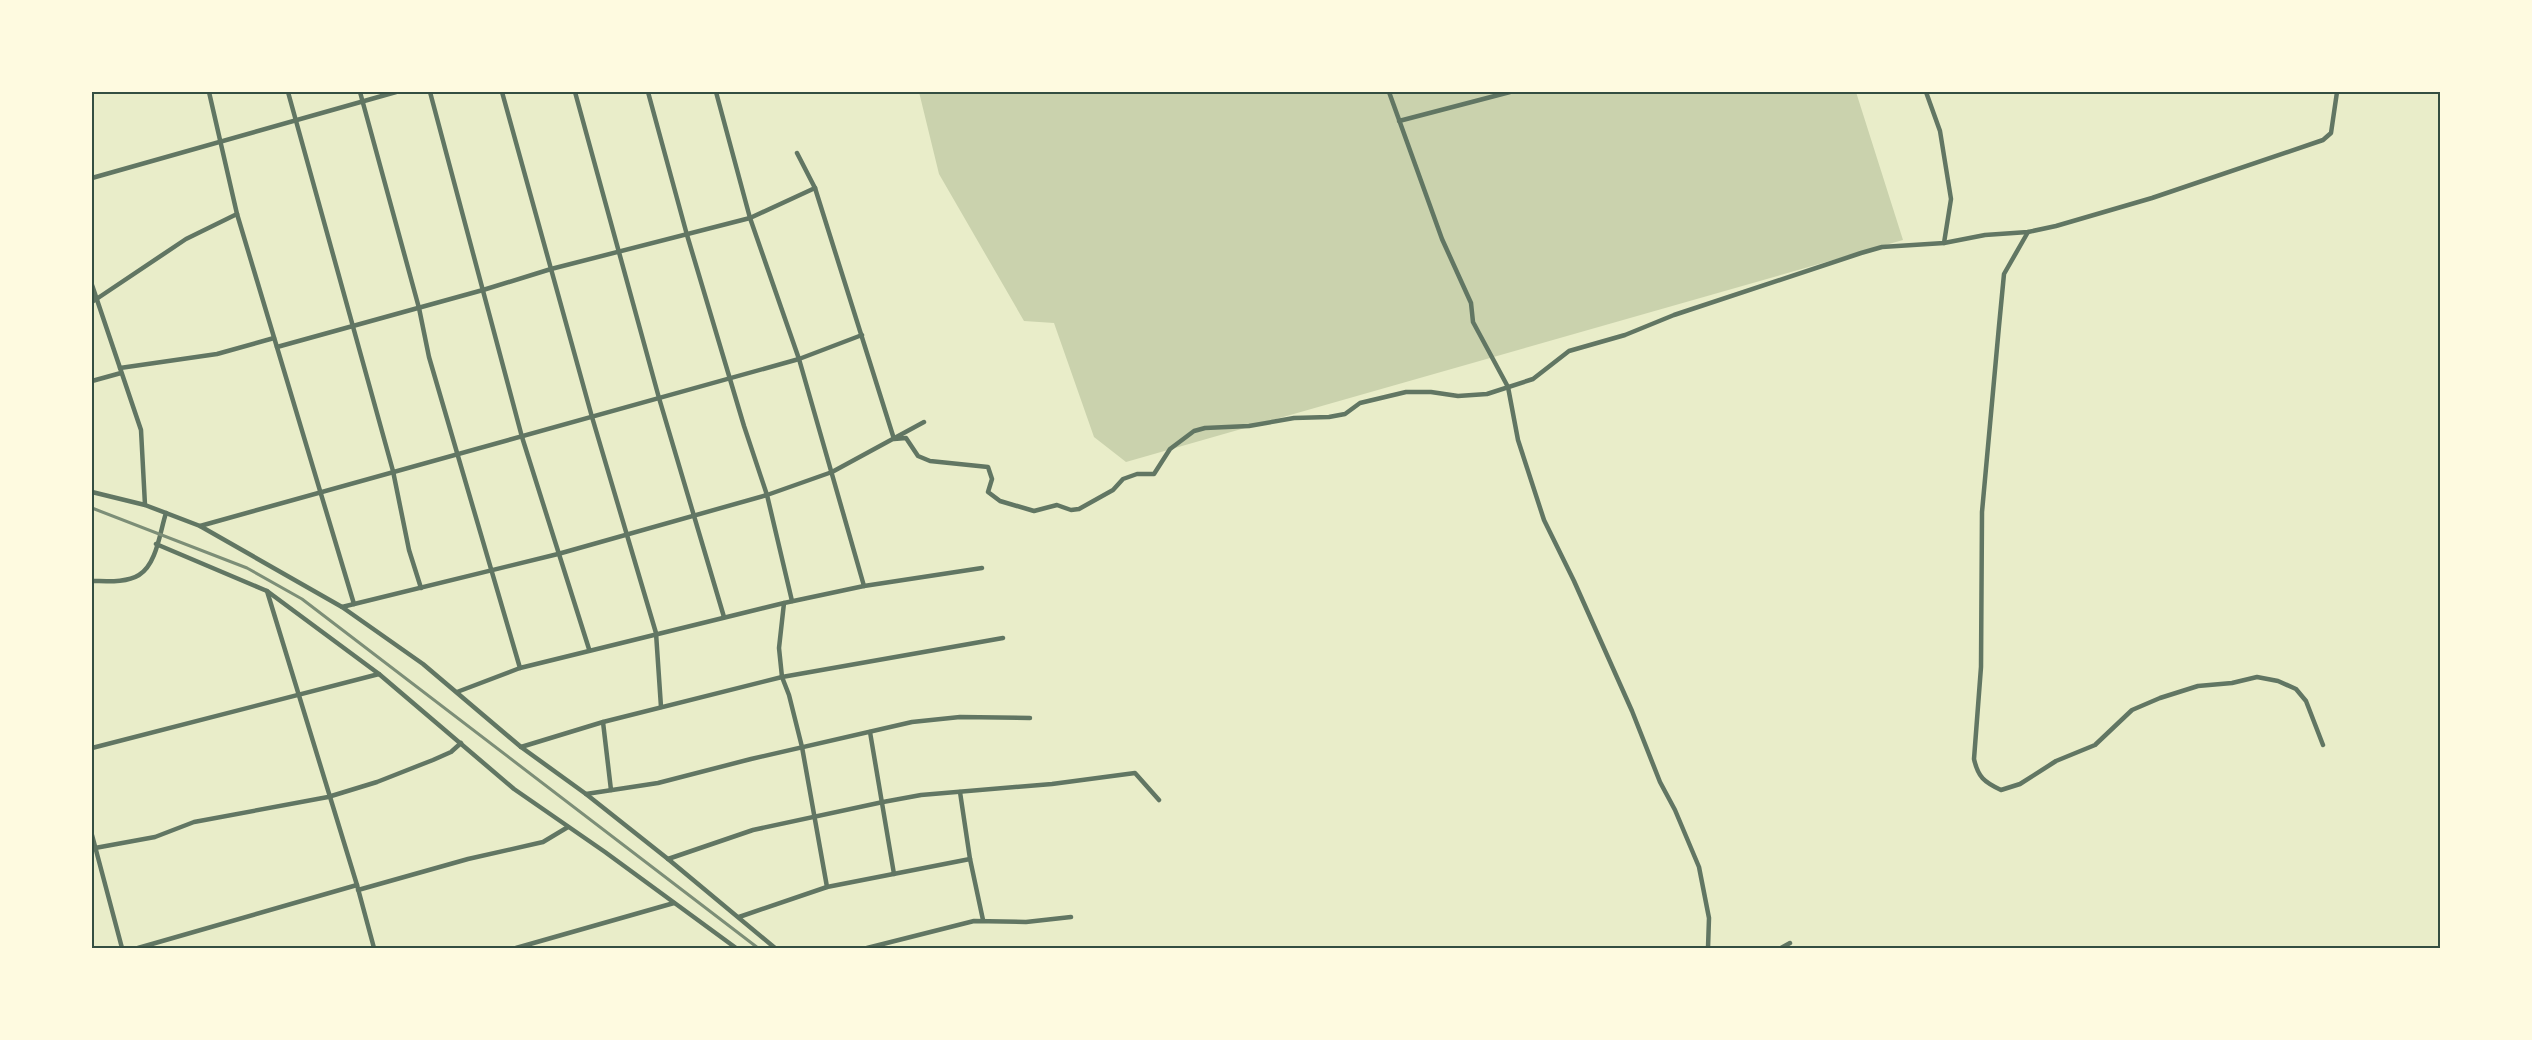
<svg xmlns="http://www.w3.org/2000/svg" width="2532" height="1040" viewBox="0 0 2532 1040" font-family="'Exo 2',sans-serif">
  <rect width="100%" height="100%" fill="#e9edc9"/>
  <!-- green -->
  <polygon fill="#cad2ad" points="919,92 1856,92 1903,240 1126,462 1094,437 1054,323 1024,321 939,174"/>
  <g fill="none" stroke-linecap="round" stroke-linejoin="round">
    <!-- minor -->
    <g stroke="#617663" stroke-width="4.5">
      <polyline points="209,92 237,214 354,604"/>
      <polyline points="288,92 393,471 409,550 421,588"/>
      <polyline points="360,92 419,308 429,357 520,668"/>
      <polyline points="430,92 522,437 589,649"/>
      <polyline points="502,92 592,417 656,633 661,707"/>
      <polyline points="575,92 659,398 724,617"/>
      <polyline points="648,92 687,235 744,426 767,495 792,601"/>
      <polyline points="716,92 750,218 799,359 864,586"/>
      <polyline points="1389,92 1442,239 1471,303 1473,322 1508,387 1518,440 1544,520 1574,581 1632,711 1660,782 1675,810 1699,867 1709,918 1708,948"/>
      <polyline points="1926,92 1940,131 1951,199 1944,243"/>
      <polyline points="1399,121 1510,92"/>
      <polyline points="797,153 815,188 894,439 906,438 918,456 930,461 988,467 992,479 988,492 1000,501 1034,511 1057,505 1071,510 1079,509 1113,490 1123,479 1137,474 1154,474 1170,449 1194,431 1205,428 1249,426 1294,418 1329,417 1345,414 1360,403 1406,392 1431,392 1458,396 1487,394 1533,379 1569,351 1625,335 1674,315 1861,253 1882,247 1944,243 1985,235 2028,232 2056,226 2152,198 2323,140 2331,133 2337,92"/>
      <polyline points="92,178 396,92"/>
      <path d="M2028,232L2004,274L1999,326L1982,512L1981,667L1974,759C1978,777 1984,782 2001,790L2020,784L2056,761L2095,745L2132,710L2160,698L2198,686L2232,683L2257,677L2278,681L2296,689L2306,701L2323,745"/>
      <polyline points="92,285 141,430 145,505"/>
      <polyline points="92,302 186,239 237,214"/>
      <polyline points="277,347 483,290 551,269 750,218 815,188"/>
      <polyline points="120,368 217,354 274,338"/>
      <polyline points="92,381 121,373"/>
      <polyline points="92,492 145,505 200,526 342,607 423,664 521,747 586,794 668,859 775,948"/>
      <polyline points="200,526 799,359 862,335"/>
      <polyline points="156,544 267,591 379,674 514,789 605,852 736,948"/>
      <path d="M92,581C106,581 126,583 139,575C157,564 160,531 166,513"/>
      <polyline points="267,591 357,885 374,948"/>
      <polyline points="784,603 779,648 782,677 789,695 802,747 827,887"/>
      <polyline points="342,607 558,554 767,495 832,472 924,422"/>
      <polyline points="457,692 520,668 784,603 864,586 982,568"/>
      <polyline points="603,722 611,790"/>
      <polyline points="870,732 894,874"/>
      <polyline points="521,747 603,722 782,677 1003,638"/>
      <polyline points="92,748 379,674"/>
      <polyline points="960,792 970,859 983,920"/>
      <polyline points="586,794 658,783 751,759 912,722 960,717 1030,718"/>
      <polyline points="92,835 122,948"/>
      <polyline points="95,848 155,837 194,822 328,797 377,782 433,760 451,752 461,743"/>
      <polyline points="668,859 753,830 883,802 921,795 1052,784 1135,773 1159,800"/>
      <polyline points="358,890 468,859 543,842 568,827"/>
      <polyline points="739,917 827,887 970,859"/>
      <polyline points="138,948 357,885"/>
      <polyline points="516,948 674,903"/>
      <polyline points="867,948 974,921 1026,922 1071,917"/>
      <polyline points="1781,948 1790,943"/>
    </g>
    <!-- rail -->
    <polyline stroke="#7c8e77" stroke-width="3" points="92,508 247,568 302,599 758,948"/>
  </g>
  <!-- border -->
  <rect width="2532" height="1040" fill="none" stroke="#fefae0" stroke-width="186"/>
  <rect x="93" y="93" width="2346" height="854" fill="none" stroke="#344e41" stroke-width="2"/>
</svg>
